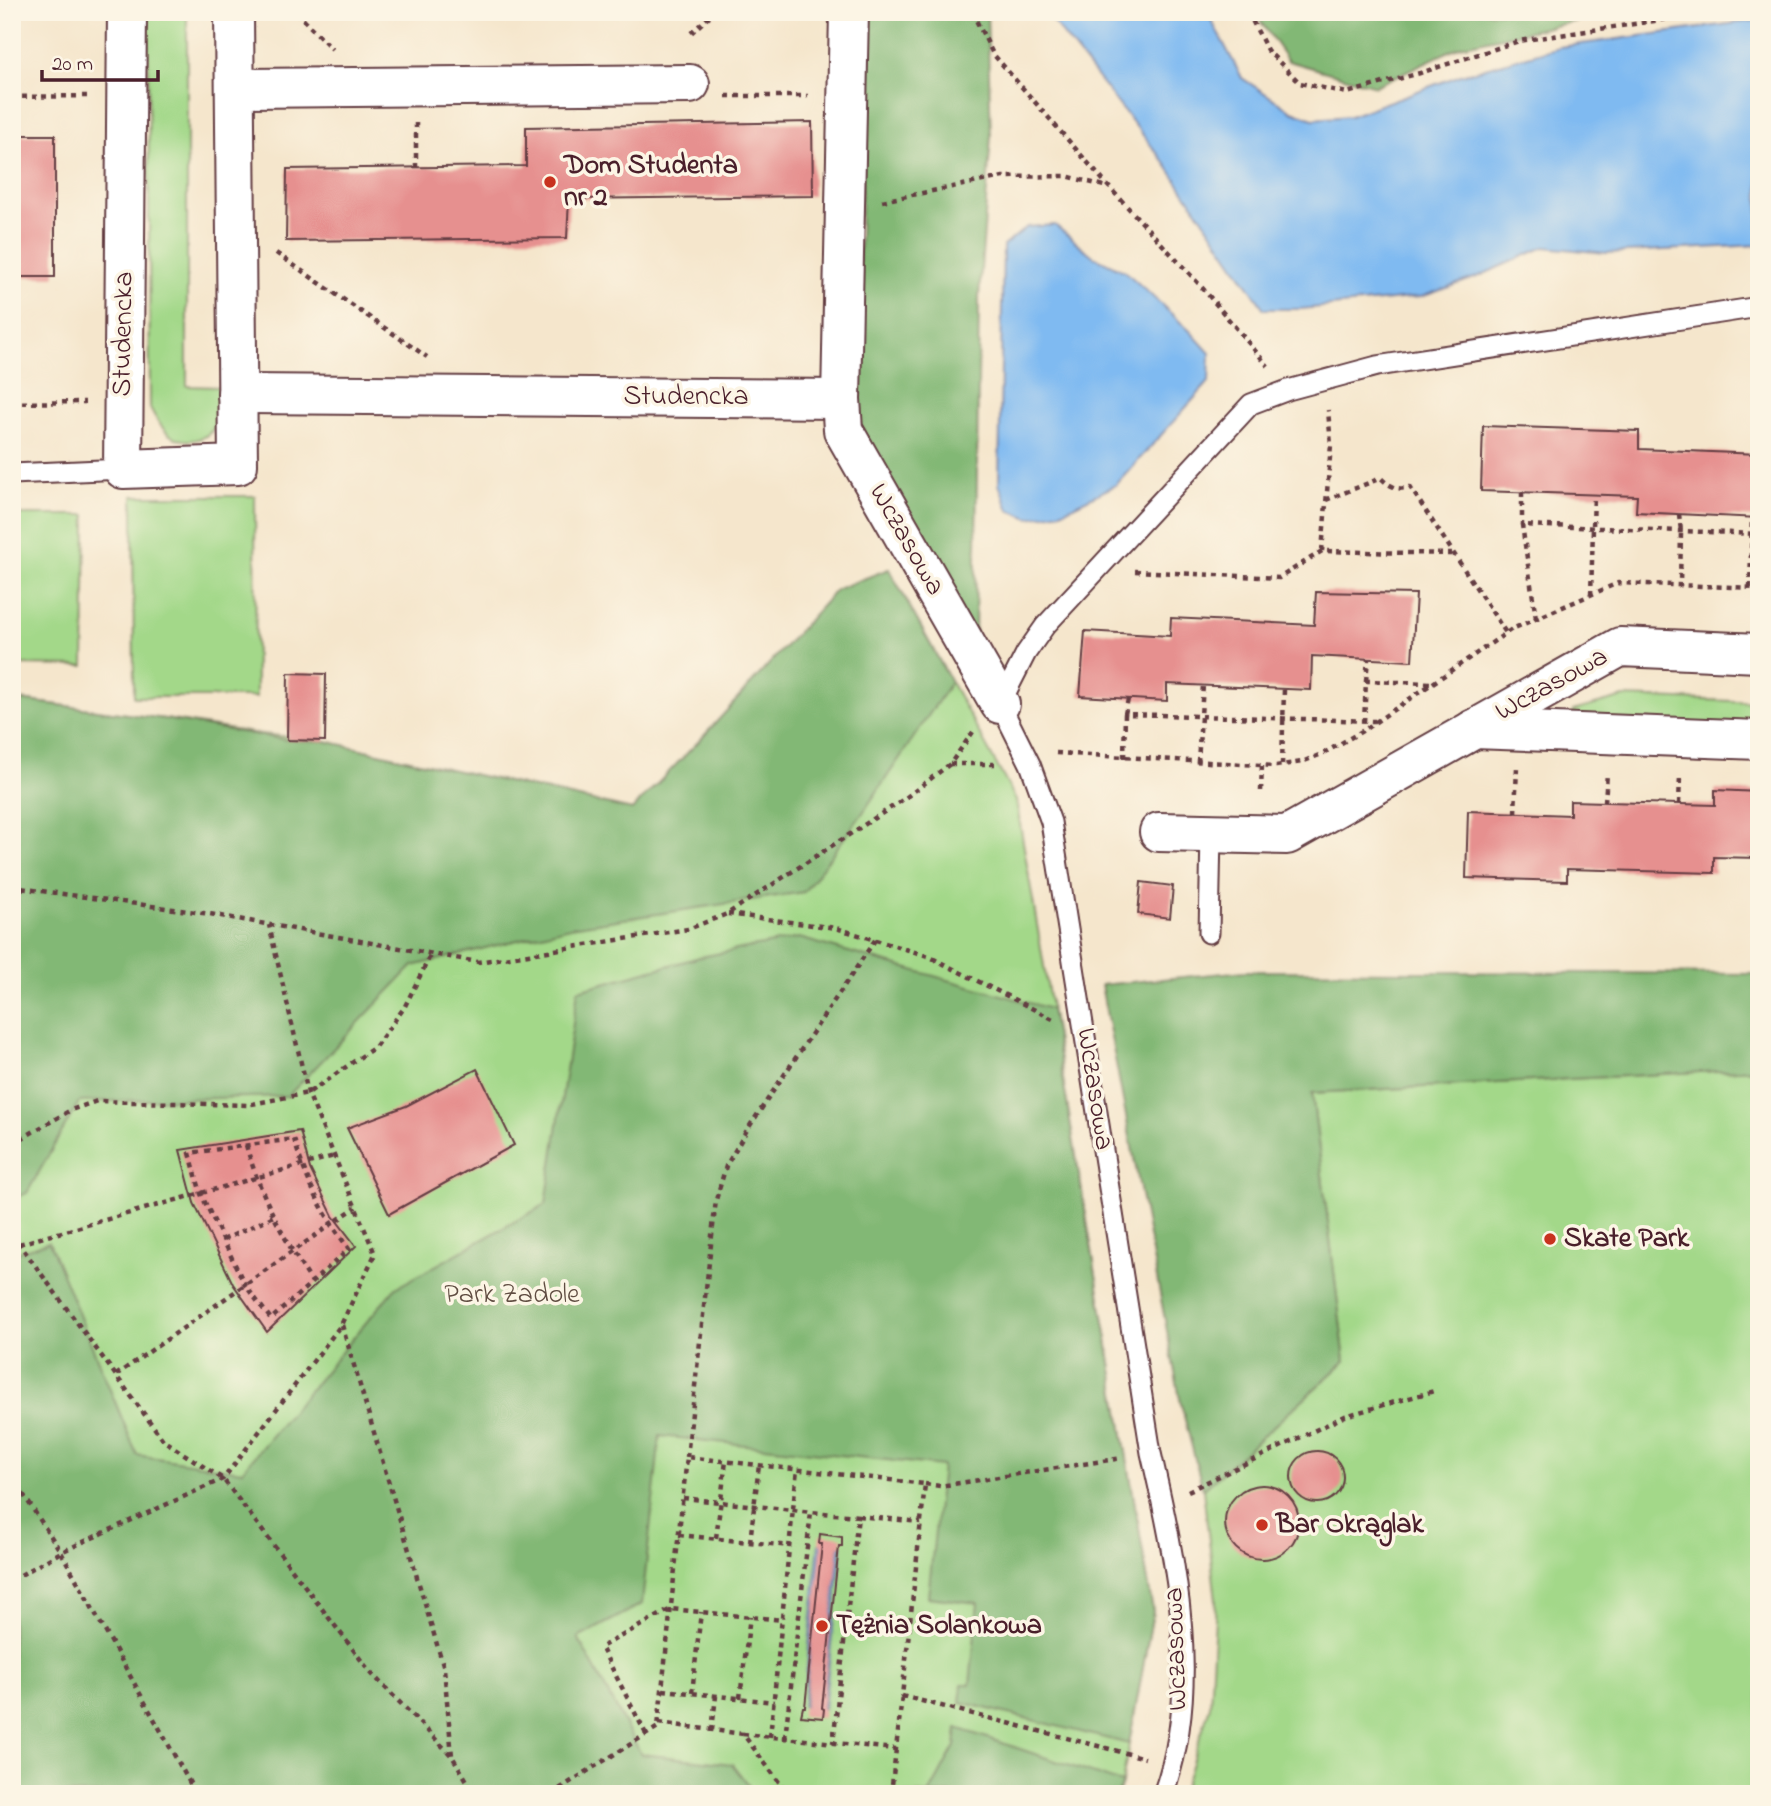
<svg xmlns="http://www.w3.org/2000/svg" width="1771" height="1806" viewBox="0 0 1771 1806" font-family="'Indie Flower',sans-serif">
  <rect width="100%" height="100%" fill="#fcf5e5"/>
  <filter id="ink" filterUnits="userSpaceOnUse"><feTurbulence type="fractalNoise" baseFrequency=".0143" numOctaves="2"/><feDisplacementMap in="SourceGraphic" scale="14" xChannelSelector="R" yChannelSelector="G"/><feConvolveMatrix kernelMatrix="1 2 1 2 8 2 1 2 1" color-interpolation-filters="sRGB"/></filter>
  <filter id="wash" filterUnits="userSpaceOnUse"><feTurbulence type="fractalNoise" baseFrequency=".00686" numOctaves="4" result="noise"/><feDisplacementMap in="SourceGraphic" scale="28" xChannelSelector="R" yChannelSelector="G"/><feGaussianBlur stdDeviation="1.57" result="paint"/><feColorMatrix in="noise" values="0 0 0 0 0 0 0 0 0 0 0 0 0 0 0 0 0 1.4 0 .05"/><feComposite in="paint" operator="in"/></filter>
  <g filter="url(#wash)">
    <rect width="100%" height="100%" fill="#f5e6cc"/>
    <!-- green -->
    <g fill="#a3d889" stroke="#767c5a" stroke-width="2">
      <path d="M148,12H187V386L219,387C218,398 219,416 215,426C207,442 184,444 170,435C161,429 155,417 150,408Z"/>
      <polygon points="133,496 255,496 256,697 134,697"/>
      <polygon points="12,515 86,515 84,666 12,665"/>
      <polygon points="889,569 1016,800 1153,1612 1122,1783 1118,1794 12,1794 12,699 165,719 253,733 325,741 632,810 703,737 837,589"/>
      <polygon points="1624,697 1759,702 1759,732 1575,725 1573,711"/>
      <polygon points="1756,1069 1759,1104 1759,1794 1182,1794 1210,1706 1216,1600 1203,1490 1345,1361 1312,1093"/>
    </g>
    <!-- forest -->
    <g fill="#82b875" stroke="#666c50" stroke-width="2">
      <polygon points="867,12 987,12 991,136 979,297 975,644 854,426"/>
      <polygon points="1254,12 1619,12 1460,46 1375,86 1288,61"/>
      <polygon points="889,569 951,682 862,814 804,892 570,927 413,966 288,1096 79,1102 27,1193 12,1199 12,699 165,719 287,740 325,741 632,810 703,737 837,589"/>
      <polygon points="799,938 1051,1009 1153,1612 1129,1744 960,1702 962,1684 970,1684 978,1603 928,1597 942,1466 660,1436 642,1604 578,1638 641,1754 732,1764 755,1794 12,1794 12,1254 49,1242 137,1455 242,1471 394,1289 546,1204 578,990 700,957"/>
      <polygon points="1245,971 1759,974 1759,1104 1756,1069 1312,1093 1345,1361 1203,1490 1181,1404 1101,985"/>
      <polygon points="957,1728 1122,1783 1118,1794 929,1794 955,1746"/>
    </g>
    <!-- water -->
    <g fill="#7fbaf1" stroke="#646c8e" stroke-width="2">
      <polygon points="1048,12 1207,12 1242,78 1292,111 1313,119 1350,116 1461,75 1559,47 1759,20 1759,245 1606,253 1544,247 1477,277 1421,297 1301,309 1264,309 1165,163 1050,18"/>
      <polygon points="1055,225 1093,256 1126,272 1190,331 1210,353 1209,382 1116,485 1061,512 1029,518 1009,510 999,484 1003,246 1027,227"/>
      <polygon points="819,1544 822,1544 805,1707 803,1707"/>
      <polygon points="839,1546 842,1546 824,1709 822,1708"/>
    </g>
    <g id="blocks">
      <!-- building -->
      <g fill="#e6908f">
        <polygon points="812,122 813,196 569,199 567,238 286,241 287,169 526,166 526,127"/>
        <rect x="12" y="135" width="43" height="142"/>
        <polygon points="1483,426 1639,431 1639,449 1759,454 1759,518 1636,512 1637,496 1481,491"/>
        <polygon points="1316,592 1416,594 1412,661 1312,656 1311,690 1167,684 1167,701 1080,696 1085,631 1170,636 1171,618 1314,625"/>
        <polygon points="288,673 326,674 325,741 287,740"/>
        <polygon points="1715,790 1759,792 1759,858 1714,857 1714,873 1567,869 1567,881 1466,878 1468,811 1570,815 1570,801 1715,805"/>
        <polygon points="1141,882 1173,886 1170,918 1138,914"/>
        <polygon points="477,1069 514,1145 389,1214 347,1128 406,1106"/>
        <polygon points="300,1131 310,1169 333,1216 356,1246 267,1332 233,1284 194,1203 180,1150"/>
        <circle cx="1317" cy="1477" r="26"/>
        <circle cx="1262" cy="1522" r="37"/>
        <polygon points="820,1534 842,1537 842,1546 839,1546 822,1708 824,1709 823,1718 801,1716 803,1707 805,1707 822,1544 819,1544"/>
      </g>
    </g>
  </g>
  <g filter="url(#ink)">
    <use href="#blocks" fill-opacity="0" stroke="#643d43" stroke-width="2"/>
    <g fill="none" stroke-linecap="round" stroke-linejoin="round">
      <defs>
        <g id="service">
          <polyline points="12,474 123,469"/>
          <polyline points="1209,933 1211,833"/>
          <path d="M1163,1794C1203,1686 1176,1562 1151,1453L1051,822L1030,764L1000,704L1026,653L1045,626L1251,404L1288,390L1377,366L1759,307"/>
        </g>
        <g id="minor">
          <polyline points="127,12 123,469 238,465 234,12"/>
          <polyline points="849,12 841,399 843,430 1000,704"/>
          <polyline points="235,88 690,84"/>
          <polyline points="237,394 841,399"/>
          <polyline points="1474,729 1759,740"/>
          <polyline points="1159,832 1287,835 1620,647 1759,653"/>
        </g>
      </defs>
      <!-- service casing -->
      <use href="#service" stroke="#643d43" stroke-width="23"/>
      <!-- minor casing -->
      <use href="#minor" stroke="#643d43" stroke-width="42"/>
      <!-- path -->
      <g stroke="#643d43" stroke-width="4.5" stroke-dasharray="5 5" stroke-linecap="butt">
        <polyline points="296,12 332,49"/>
        <polyline points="972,12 993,54 1109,187 1199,284 1268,366"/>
        <polyline points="1248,12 1267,50 1300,83 1347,93 1420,73 1519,41 1715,12"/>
        <polyline points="691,33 714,12"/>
        <polyline points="726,96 808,96"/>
        <polyline points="12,97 88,96"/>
        <polyline points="416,123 416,167"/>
        <polyline points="882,201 1003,177 1066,176 1108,187"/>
        <polyline points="276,253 427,357"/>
        <polyline points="12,403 85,402"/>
        <polyline points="1522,492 1522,525"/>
        <path d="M1326,500L1381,478C1389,486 1398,491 1410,487L1506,633"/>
        <polyline points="1679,514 1681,531 1680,586"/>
        <polyline points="1322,551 1331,445 1328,410"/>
        <polyline points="1135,571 1279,578 1322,551 1452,554"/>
        <polyline points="1750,588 1752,517"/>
        <polyline points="1591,595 1594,494"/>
        <polyline points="1536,618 1522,525 1759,534"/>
        <polyline points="1366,681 1368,659"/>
        <polyline points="1125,714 1128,699"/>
        <polyline points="1364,722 1366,681 1432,683"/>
        <polyline points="1056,753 1276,766 1302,762 1324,753 1364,730 1512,629 1618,583 1759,588"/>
        <polyline points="1124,758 1125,714 1375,721"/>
        <polyline points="1198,762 1203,685"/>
        <polyline points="950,764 998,764"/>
        <polyline points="1282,765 1284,689"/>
        <polyline points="1261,791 1262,765"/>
        <polyline points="1605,802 1607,773"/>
        <polyline points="1679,804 1680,776"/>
        <polyline points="1515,813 1517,767"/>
        <polyline points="12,887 210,914 478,962 688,929 727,914 904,799 950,764 973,732"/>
        <polyline points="728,914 836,928 928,956 1053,1019"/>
        <path d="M294,1139C305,1179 324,1216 349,1249L271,1319L245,1285L201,1194L190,1153Z"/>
        <polyline points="12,1144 71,1110 97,1101 247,1105 308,1093 375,1047 404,1008 431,954"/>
        <path d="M246,1145C260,1194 284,1240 312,1282"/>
        <polyline points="12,1234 164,1441 223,1479 371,1673 452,1756 475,1794"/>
        <polyline points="223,1240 274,1216"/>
        <polyline points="19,1244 334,1156"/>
        <polyline points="342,1325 444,1668 452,1756"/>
        <polyline points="116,1375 356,1207"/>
        <polyline points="687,1457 716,1200 726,1166 747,1130 875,940"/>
        <polyline points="12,1477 61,1552 196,1794"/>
        <polyline points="925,1484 940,1486 1122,1458"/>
        <polyline points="1188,1491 1345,1416 1434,1391"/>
        <polyline points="683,1498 811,1512"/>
        <polyline points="858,1516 921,1522"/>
        <polyline points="679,1535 790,1546"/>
        <polyline points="716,1538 726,1461"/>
        <polyline points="750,1542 759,1465"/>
        <polyline points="12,1580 61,1552 223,1479 341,1325 375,1254 308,1093 269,925"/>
        <polyline points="663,1690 774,1702"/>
        <polyline points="692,1693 701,1612"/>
        <polyline points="740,1698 750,1616"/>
        <polyline points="659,1723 743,1734 788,1794"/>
        <polyline points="712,1730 716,1696"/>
        <polyline points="646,1734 601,1647 671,1609 782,1620"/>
        <polyline points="743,1734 896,1749 902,1696"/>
        <polyline points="770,1737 797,1469"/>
        <polyline points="785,1738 811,1512 858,1516 833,1743"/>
        <polyline points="782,1786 853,1794"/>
        <polyline points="551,1794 658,1727 687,1457 925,1484 902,1696 1145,1758"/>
        <polyline points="891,1794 896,1749"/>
      </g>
      <!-- service -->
      <use href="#service" stroke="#fff" stroke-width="19"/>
      <!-- minor -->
      <use href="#minor" stroke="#fff" stroke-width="38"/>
    </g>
  </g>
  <!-- markers -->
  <g fill="#c8321e" stroke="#fcf5e5" stroke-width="2.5">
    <circle cx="550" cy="182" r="7"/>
    <circle cx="1550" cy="1239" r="7"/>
    <circle cx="1262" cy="1525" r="7"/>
    <circle cx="822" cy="1626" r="7"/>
  </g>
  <g text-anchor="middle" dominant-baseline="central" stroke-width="7" stroke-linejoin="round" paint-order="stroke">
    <!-- poi labels -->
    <g font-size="28" font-weight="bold" fill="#4a1f2b" stroke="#fcf5e5" text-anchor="start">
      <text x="564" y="166">Dom Studenta<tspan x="564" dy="32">nr 2</tspan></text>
      <text x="1564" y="1239">Skate Park</text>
      <text x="1276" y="1525">Bar Okrąglak</text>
      <text x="836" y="1626">Tężnia Solankowa</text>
    </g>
    <!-- street labels -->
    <g font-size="28" fill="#4a1f2b" stroke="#fcf5e5">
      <text transform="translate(124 334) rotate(-89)">Studencka</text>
      <text x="686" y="397">Studencka</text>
      <text transform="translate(906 540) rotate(60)">Wczasowa</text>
      <text transform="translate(1552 685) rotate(-29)">Wczasowa</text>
      <text transform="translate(1094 1089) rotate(81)">Wczasowa</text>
      <text transform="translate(1177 1649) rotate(-92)">Wczasowa</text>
    </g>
    <!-- park labels -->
    <g font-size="28" fill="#604d42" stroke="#fcf5e5">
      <text x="512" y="1295">Park Zadole</text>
    </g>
  </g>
  <!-- margin -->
  <rect width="1771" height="1806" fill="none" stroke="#fcf5e5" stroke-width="42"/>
  <!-- scale -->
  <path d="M42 70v10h116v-10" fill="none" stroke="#4a1f2b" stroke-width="3.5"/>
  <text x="52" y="70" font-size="21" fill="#4a1f2b" stroke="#fcf5e5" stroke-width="5" paint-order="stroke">20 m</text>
</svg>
